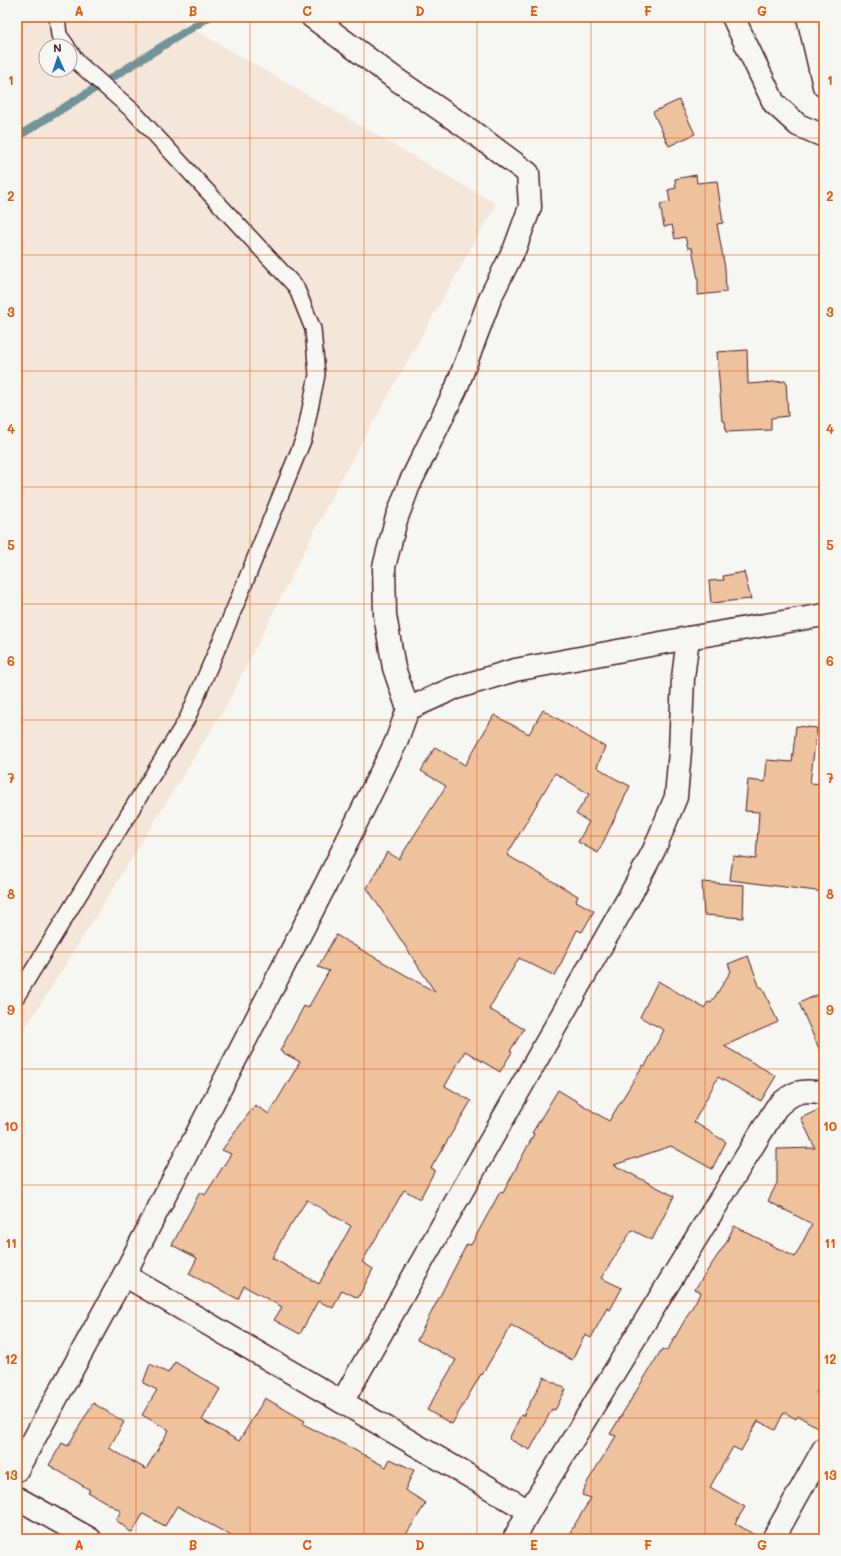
<svg xmlns="http://www.w3.org/2000/svg" width="841" height="1556" viewBox="0 0 841 1556" font-family="Mali,sans-serif">
  <rect width="100%" height="100%" fill="#f6f6f2"/>
  <filter id="ink" filterUnits="userSpaceOnUse"><feTurbulence type="fractalNoise" baseFrequency=".025" numOctaves="2"/><feDisplacementMap in="SourceGraphic" scale="8" xChannelSelector="R" yChannelSelector="G"/><feConvolveMatrix kernelMatrix="1 2 1 2 8 2 1 2 1" color-interpolation-filters="sRGB"/></filter>
  <g filter="url(#ink)">
    <!-- built -->
    <path fill="#f4e6d8" fill-rule="evenodd" d="M17,17H172L496,204L337,486L226,706L77,946L17,1041ZM46,46H70V70H46Z"/>
    <g fill="none" stroke-linecap="round" stroke-linejoin="round">
      <!-- stream -->
      <polyline stroke="#73939b" stroke-width="8" points="17,137 209,17"/>
    </g>
    <!-- building -->
    <g fill="#eec29d" stroke="#4a1f2b" fill-rule="evenodd">
      <polygon points="679,100 695,134 669,146 653,112"/>
      <polygon points="696,175 697,183 717,181 723,223 717,224 725,268 726,292 698,295 698,279 692,248 688,248 685,237 675,239 672,225 664,227 660,204 670,202 668,190 676,188 675,179"/>
      <polygon points="747,350 748,384 786,381 788,416 771,418 771,430 726,432 725,421 722,421 717,352"/>
      <polygon points="744,572 751,599 711,603 709,581 724,580 723,576"/>
      <path d="M543,710L605,747L597,767L614,778L630,786L598,853L578,842L589,822L576,814L589,794L555,773L507,855L578,896L576,901L594,911L582,932L577,930L555,976L519,958L489,1009L524,1029L510,1051L512,1052L500,1072L465,1051L445,1086L471,1101L431,1168L435,1170L420,1199L404,1190L362,1262L373,1269L358,1298L342,1290L333,1308L318,1301L300,1334L274,1320L282,1307L244,1286L238,1299L189,1274L197,1258L172,1245L200,1192L205,1195L231,1154L222,1150L255,1105L269,1114L300,1062L280,1051L304,1006L308,1008L329,971L318,967L336,935L435,992L367,888L387,852L399,859L446,786L421,771L435,747L465,765L494,715L529,734ZM307,1200L351,1226L319,1284L272,1258L284,1235Z"/>
      <polygon points="796,726 817,728 810,783 824,784 824,892 730,880 733,856 756,859 759,812 745,811 748,780 765,782 767,760 792,762"/>
      <polygon points="702,882 744,885 743,918 704,915"/>
      <polygon points="748,956 760,988 762,987 778,1022 724,1046 776,1076 761,1101 718,1077 694,1122 726,1142 712,1169 671,1146 614,1165 674,1196 652,1240 632,1230 601,1278 622,1288 610,1310 607,1308 591,1338 585,1335 572,1360 511,1325 482,1375 481,1374 452,1424 427,1410 456,1360 417,1340 467,1244 471,1245 500,1192 503,1193 534,1134 532,1133 558,1090 609,1121 643,1065 645,1066 664,1030 640,1017 658,981 704,1008 708,1002 711,1003 731,971 728,964"/>
      <polygon points="824,992 824,1060 799,1003"/>
      <polygon points="824,1107 824,1379 816,1393 824,1397 824,1431 798,1416 796,1419 784,1412 775,1430 758,1421 741,1451 733,1447 710,1487 745,1507 735,1523 761,1539 566,1539 591,1498 582,1495 588,1481 616,1436 610,1434 662,1349 667,1351 701,1292 695,1289 726,1243 734,1226 795,1257 812,1224 768,1201 777,1183 777,1149 815,1148 801,1118"/>
      <polygon points="175,1362 220,1389 202,1420 239,1441 265,1398 305,1421 303,1424 349,1447 386,1467 390,1459 414,1470 405,1490 426,1503 403,1539 237,1539 177,1506 165,1526 143,1514 132,1533 116,1520 121,1511 88,1492 90,1490 49,1465 62,1443 68,1446 93,1403 124,1422 109,1448 146,1469 169,1430 142,1415 157,1390 143,1383 150,1364 168,1373"/>
      <polygon points="544,1377 566,1389 555,1410 552,1409 530,1450 509,1439 521,1415 523,1416"/>
    </g>
    <g fill="none" stroke-linecap="round" stroke-linejoin="round">
      <defs>
        <g id="service">
          <polyline points="57,17 59,35 67,46"/>
          <polyline points="17,996 187,719 228,624 304,438 317,375 313,329 296,287 133,111 77,62 70,51"/>
        </g>
        <g id="minor">
          <polyline points="733,17 774,103 798,125 824,136"/>
          <polyline points="808,17 824,86"/>
          <polyline points="408,709 452,689 515,670 688,638 824,615"/>
          <polyline points="124,1275 529,1511"/>
          <polyline points="342,1402 633,890 654,850 676,797 680,751 683,678 688,638"/>
          <polyline points="17,1470 124,1275 326,884 396,742 408,709 394,668 385,615 384,567 396,520 409,485 456,389 491,296 515,248 530,207 528,173 470,130 393,77 312,17"/>
          <polyline points="17,1498 90,1539"/>
          <path d="M514,1539L529,1511L776,1108C793,1091 801,1089 824,1093"/>
          <polyline points="773,1539 824,1448"/>
        </g>
      </defs>
      <!-- service casing -->
      <use href="#service" stroke="#4a1f2b" stroke-width="18"/>
      <!-- minor casing -->
      <use href="#minor" stroke="#4a1f2b" stroke-width="25"/>
      <!-- service -->
      <use href="#service" stroke="#f6f6f2" stroke-width="15"/>
      <!-- minor -->
      <use href="#minor" stroke="#f6f6f2" stroke-width="22"/>
    </g>
  </g>
  <!-- grid -->
  <path fill="none" stroke="#e8590c" stroke-width="1" stroke-opacity="0.55" d="M136,17V1539M250,17V1539M364,17V1539M477,17V1539M591,17V1539M705,17V1539M17,138H824M17,255H824M17,371H824M17,487H824M17,604H824M17,720H824M17,836H824M17,952H824M17,1069H824M17,1185H824M17,1301H824M17,1418H824"/>
  <!-- margin -->
  <rect width="841" height="1556" fill="none" stroke="#f6f6f2" stroke-width="44"/>
  <!-- north arrow -->
  <g transform="translate(58 58) rotate(357)"><circle r="19" fill="#f6f6f2" stroke="#b1a0a2"/>
  <path d="M0-3L7 15L0 10L-7 15Z" fill="#1f6fb2"/>
  <text y="-6" font-size="11" font-weight="bold" text-anchor="middle" fill="#4a1f2b">N</text>
  </g>
  <rect x="22" y="22" width="797" height="1512" fill="none" stroke="#e8590c" stroke-width="1.5"/>
  <g font-size="13" text-anchor="middle" font-weight="bold" fill="#e8590c">
    <text x="79" y="16">A</text>
    <text x="193" y="16">B</text>
    <text x="307" y="16">C</text>
    <text x="420" y="16">D</text>
    <text x="534" y="16">E</text>
    <text x="648" y="16">F</text>
    <text x="762" y="16">G</text>
    <text x="11" y="85">1</text>
    <text x="830" y="85">1</text>
    <text x="11" y="201">2</text>
    <text x="830" y="201">2</text>
    <text x="11" y="317">3</text>
    <text x="830" y="317">3</text>
    <text x="11" y="434">4</text>
    <text x="830" y="434">4</text>
    <text x="11" y="550">5</text>
    <text x="830" y="550">5</text>
    <text x="11" y="666">6</text>
    <text x="830" y="666">6</text>
    <text x="11" y="783">7</text>
    <text x="830" y="783">7</text>
    <text x="11" y="899">8</text>
    <text x="830" y="899">8</text>
    <text x="11" y="1015">9</text>
    <text x="830" y="1015">9</text>
    <text x="11" y="1131">10</text>
    <text x="830" y="1131">10</text>
    <text x="11" y="1248">11</text>
    <text x="830" y="1248">11</text>
    <text x="11" y="1364">12</text>
    <text x="830" y="1364">12</text>
    <text x="11" y="1480">13</text>
    <text x="830" y="1480">13</text>
    <text x="79" y="1550">A</text>
    <text x="193" y="1550">B</text>
    <text x="307" y="1550">C</text>
    <text x="420" y="1550">D</text>
    <text x="534" y="1550">E</text>
    <text x="648" y="1550">F</text>
    <text x="762" y="1550">G</text>
  </g>
</svg>
